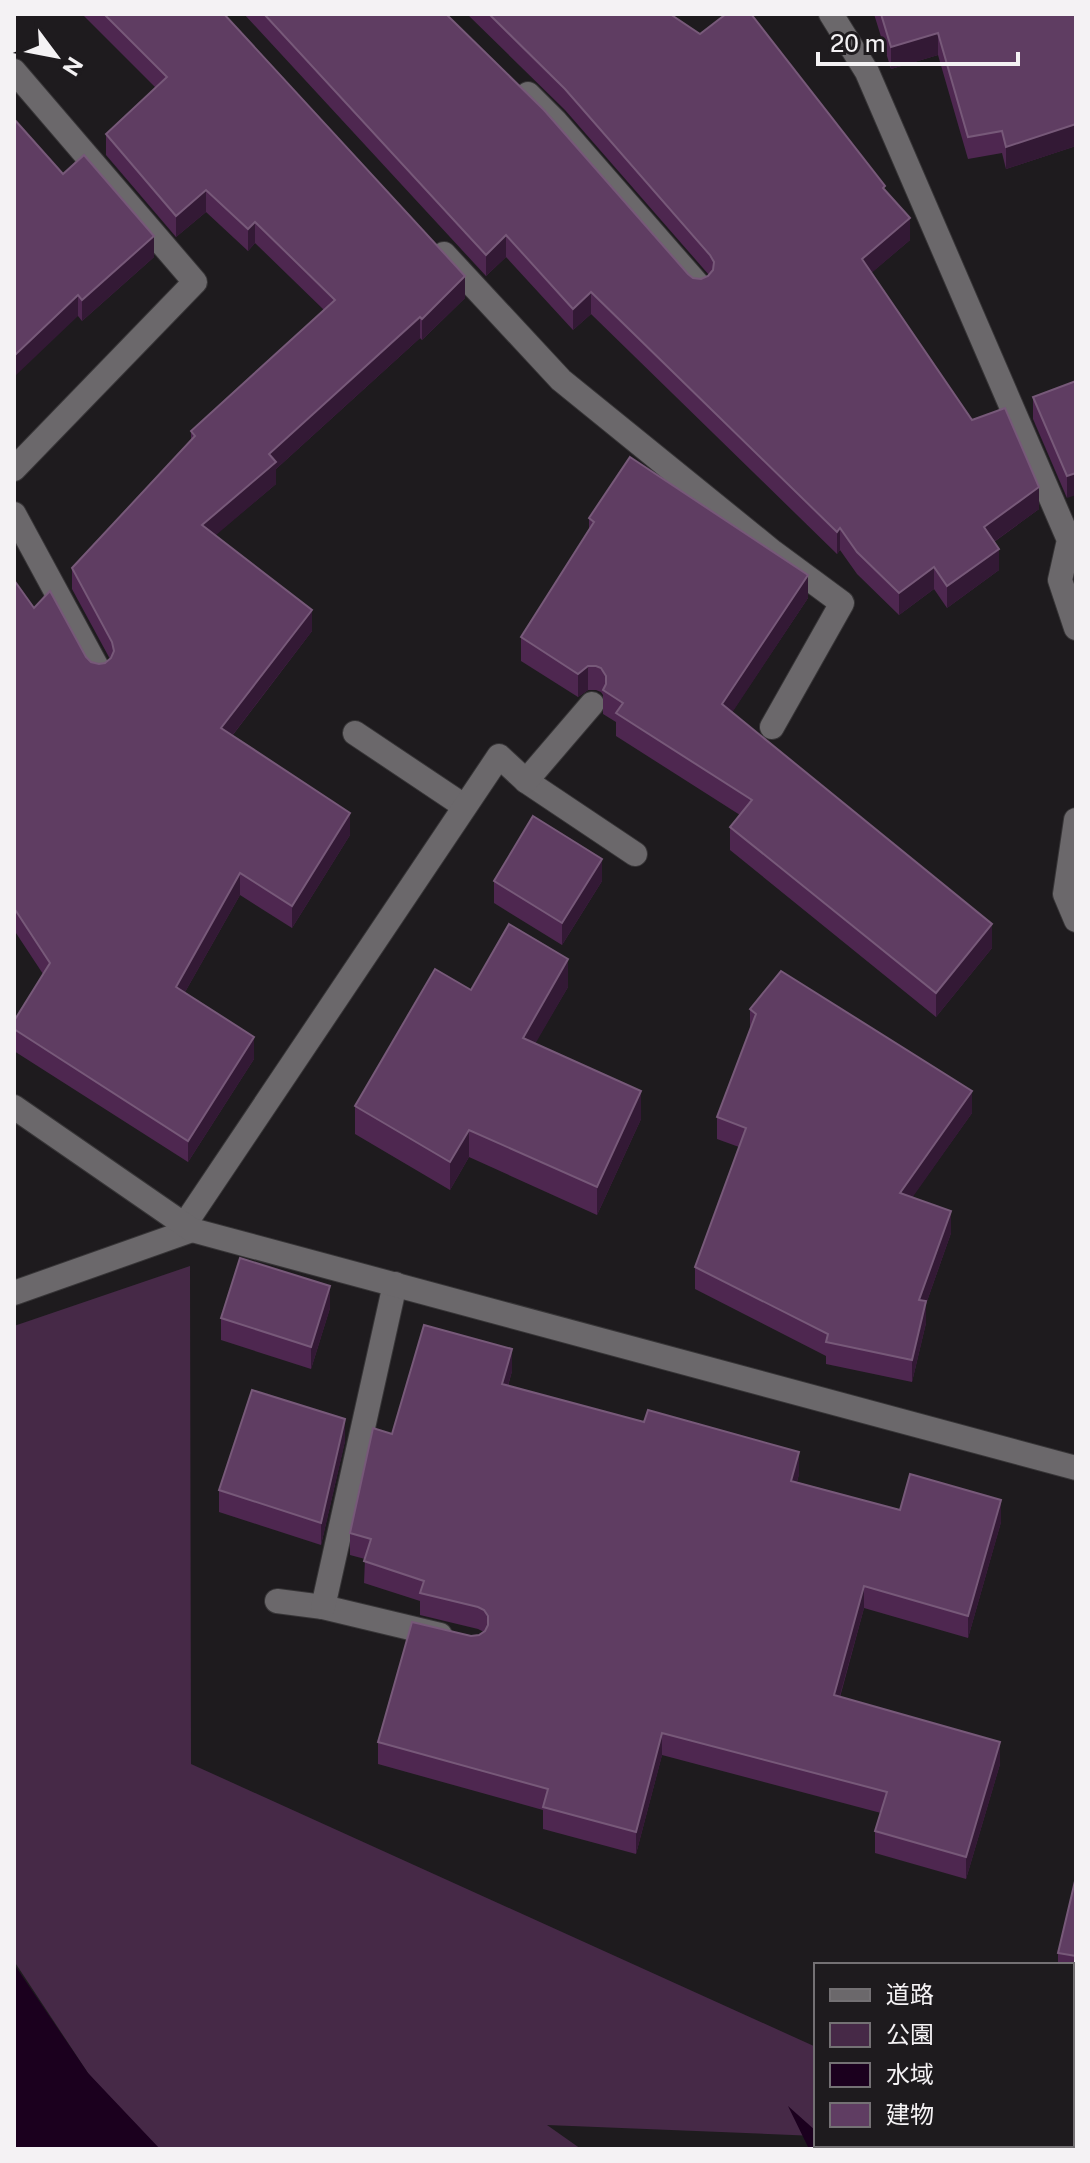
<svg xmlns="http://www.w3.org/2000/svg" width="1090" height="2163" viewBox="0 0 1090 2163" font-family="'Public Sans','Noto Sans JP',sans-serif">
  <rect width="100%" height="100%" fill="#1e1b1e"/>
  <!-- green -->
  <g fill="#462947">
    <polygon points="190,1266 191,1764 816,2047 816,2136 547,2125 581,2149 154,2149 88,2073 14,1961 14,1326"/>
    <polygon points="829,2145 1032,2145 1041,2149 832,2149"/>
  </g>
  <!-- water -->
  <g fill="#1b001e">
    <polygon points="14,1964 88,2073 160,2149 14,2149"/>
    <polygon points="788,2106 816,2131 816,2145 832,2145 837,2149 809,2149"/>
  </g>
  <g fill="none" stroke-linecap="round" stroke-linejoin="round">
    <defs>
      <g id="minor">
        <polyline points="831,14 867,72 1069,540 1060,580 1076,628"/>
        <polyline points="14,71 195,282 14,469"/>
        <polyline points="528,94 555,121 699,286"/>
        <polyline points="444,254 561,380 773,552 842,603 772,727"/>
        <polyline points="14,514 99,671"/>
        <polyline points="355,733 464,806"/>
        <polyline points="526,781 635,854"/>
        <polyline points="1076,820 1065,894 1076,920"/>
        <polyline points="185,1224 499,756 526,781 592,704"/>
        <polyline points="14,1293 192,1230"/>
        <polyline points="277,1601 323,1607 440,1635"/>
        <polyline points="323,1607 395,1284"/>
      </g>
      <polyline id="tertiary" points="14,1107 192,1230 1076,1468"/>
    </defs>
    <!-- minor casing -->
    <use href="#minor" stroke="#373537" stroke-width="26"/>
    <!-- tertiary casing -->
    <use href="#tertiary" stroke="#373537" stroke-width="26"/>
    <!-- minor -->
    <use href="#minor" stroke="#6b686b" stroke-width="24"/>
    <!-- tertiary -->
    <use href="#tertiary" stroke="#6b686b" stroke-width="24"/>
  </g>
  <!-- wall -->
  <g fill="#4e2750">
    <polygon points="82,14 224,14 465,298 422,340 420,338 276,469 276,484 215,535 312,631 232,736 350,835 292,928 240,895 185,992 254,1059 188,1162 14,1051 14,1021 43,974 14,930 14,580 34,608 91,662 99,664 105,663 110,659 72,589 72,568 191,441 191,431 324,310 255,243 248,251 206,212 176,237 106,155 106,134 156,88"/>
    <polygon points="244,14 446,14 688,274 693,278 701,279 709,275 565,110 467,14 670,14 885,190 910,240 871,273 972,420 1039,509 994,542 999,570 947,608 934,589 899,615 857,574 840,550 837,554 591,314 573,330 506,257 486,276"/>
    <polygon points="874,14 1076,14 1076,146 1006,169 1002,153 968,159 938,55 891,69"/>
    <polygon points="63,174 154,257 82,321 78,316"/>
    <polygon points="1076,381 1067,498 1033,419 1033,397"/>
    <polygon points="589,518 808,598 732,712 992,948 936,1017 730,850 730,827 740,815 616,736 616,722 603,714 603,695 601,692 596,690 588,690 578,697 521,661 521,637 589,529"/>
    <polygon points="494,881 602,881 562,945 494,903"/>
    <polygon points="568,987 535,1043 641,1119 597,1215 469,1157 450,1190 355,1134 355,1106 471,990"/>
    <polygon points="750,1009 972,1113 912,1197 951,1233 926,1304 926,1323 912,1382 826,1364 826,1356 695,1289 695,1267 739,1147 717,1139 717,1117 750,1031"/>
    <polygon points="330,1308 311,1369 221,1340 221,1318"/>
    <polygon points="512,1371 508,1386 799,1474 797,1482 900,1510 1001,1522 968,1638 864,1608 840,1697 1000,1764 966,1879 875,1853 875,1831 881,1813 662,1755 636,1854 543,1829 543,1810 378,1764 378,1742 471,1636 479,1635 484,1632 478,1629 420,1615 420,1601 364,1583 365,1559 350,1555 350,1533 392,1434"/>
    <polygon points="345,1441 321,1545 219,1512 219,1490"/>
    <polygon points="1076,1881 1076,1978 1072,1977 1072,1965 1058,1965 1058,1953"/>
  </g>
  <!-- shaded-wall -->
  <g fill="#331935">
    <polygon points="938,33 938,55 891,69 891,47"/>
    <polygon points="1076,124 1076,146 1006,169 1006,147"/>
    <polygon points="206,190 206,212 176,237 176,216"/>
    <polygon points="910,218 910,240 862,281 862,259"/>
    <polygon points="255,222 255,243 248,251 248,229"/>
    <polygon points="506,235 506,257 486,276 486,255"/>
    <polygon points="154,236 154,257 82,321 82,300"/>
    <polygon points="465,276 465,298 422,340 422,319"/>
    <polygon points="591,292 591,314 573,330 573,309"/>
    <polygon points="78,295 78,316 14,377 14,356"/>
    <polygon points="420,317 420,338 276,469 276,484 202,547 202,525 269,454"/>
    <polygon points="1076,473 1076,495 1067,498 1067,476"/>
    <polygon points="1039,487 1039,509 984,549 984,527"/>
    <polygon points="840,528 840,550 837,554 837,532"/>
    <polygon points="999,549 999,570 947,608 947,586"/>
    <polygon points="934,567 934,589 899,615 899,593"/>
    <polygon points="808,575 808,598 722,728 722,704"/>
    <polygon points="312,610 312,631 221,750 221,728"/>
    <polygon points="588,666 588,690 578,697 578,674"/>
    <polygon points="350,813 350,835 292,928 292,906"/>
    <polygon points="602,859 602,881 562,945 562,923"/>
    <polygon points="240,873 240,895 176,1008 176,987"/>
    <polygon points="992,924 992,948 936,1017 936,993"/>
    <polygon points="568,959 568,987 523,1065 523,1038"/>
    <polygon points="254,1037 254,1059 188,1162 188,1141"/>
    <polygon points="641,1091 641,1119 597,1215 597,1187"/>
    <polygon points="972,1091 972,1113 900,1215 900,1193"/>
    <polygon points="469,1130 469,1157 450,1190 450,1162"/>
    <polygon points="951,1211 951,1233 926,1304 926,1323 912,1382 912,1360 919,1300"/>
    <polygon points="330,1286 330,1308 311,1369 311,1347"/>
    <polygon points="512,1349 512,1371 502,1406 502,1384"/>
    <polygon points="345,1419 345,1441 321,1545 321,1523"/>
    <polygon points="799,1452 799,1474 791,1503 791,1481"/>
    <polygon points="1001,1500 1001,1522 968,1638 968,1616"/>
    <polygon points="864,1586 864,1608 834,1717 834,1695"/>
    <polygon points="662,1733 662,1755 636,1854 636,1832"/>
    <polygon points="1000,1742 1000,1764 966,1879 966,1857"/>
  </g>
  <!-- building -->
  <g fill="#5f3d62" stroke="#775979" stroke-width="2">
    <polygon points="104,14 224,14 465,276 422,319 420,317 269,454 276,462 202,525 312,610 221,728 350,813 292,906 240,873 176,987 254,1037 188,1141 14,1029 14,1021 50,963 14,908 14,580 34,608 50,591 86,657 91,662 99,664 105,663 111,658 114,651 112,642 72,568 195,436 191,431 335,300 255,222 248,229 206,190 176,216 106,134 167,77"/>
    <polygon points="264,14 446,14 544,110 688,274 693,278 701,279 708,276 713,270 714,262 710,255 565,89 489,14 670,14 700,34 726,14 751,14 885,186 883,188 910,218 862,259 972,420 1005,408 1039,487 984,527 999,549 947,586 934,567 899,593 857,552 840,528 837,532 591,292 573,309 506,235 486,255"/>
    <polygon points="881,14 1076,14 1076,124 1006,147 1002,131 968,137 938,33 891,47"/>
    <polygon points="14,119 63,174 84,155 154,236 82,300 78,295 14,356"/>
    <polygon points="1076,381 1076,473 1067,476 1033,397"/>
    <polygon points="630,457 808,575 722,704 992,924 936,993 730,827 752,800 616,713 623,703 603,690 606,684 606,676 601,668 596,666 588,666 578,674 521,637 594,522 589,518"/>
    <polygon points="533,816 602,859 562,923 494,881"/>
    <polygon points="509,924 568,959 523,1038 641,1091 597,1187 469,1130 450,1162 355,1106 435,969 471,990"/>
    <polygon points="781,971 972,1091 900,1193 951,1211 919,1300 926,1301 912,1360 826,1342 828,1334 695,1267 746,1128 717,1117 756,1014 750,1009"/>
    <polygon points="240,1258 330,1286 311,1347 221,1318"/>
    <polygon points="424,1325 512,1349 502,1384 644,1422 648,1410 799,1452 791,1481 900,1510 910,1474 1001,1500 968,1616 864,1586 834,1695 1000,1742 966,1857 875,1831 887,1792 662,1733 636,1832 543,1807 548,1789 378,1742 412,1622 471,1636 479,1635 485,1631 488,1625 488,1616 484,1610 478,1607 420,1593 424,1581 364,1561 371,1539 350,1533 373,1428 392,1434"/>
    <polygon points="252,1390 345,1419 321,1523 219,1490"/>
    <polygon points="1075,1881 1076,1881 1076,1956 1058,1953"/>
  </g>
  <!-- border -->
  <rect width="1090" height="2163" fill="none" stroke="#f4f2f4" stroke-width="32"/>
  <!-- legend -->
  <rect x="814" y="1963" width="260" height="184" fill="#1e1b1e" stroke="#747174" stroke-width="2"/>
  <rect x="830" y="1989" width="40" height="12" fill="#6b686b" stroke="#747174" stroke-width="2"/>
  <text x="886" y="2003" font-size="24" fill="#f4f2f4">道路</text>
  <rect x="830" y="2023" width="40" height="24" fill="#462947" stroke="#747174" stroke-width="2"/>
  <text x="886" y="2043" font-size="24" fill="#f4f2f4">公園</text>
  <rect x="830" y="2063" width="40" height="24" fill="#1b001e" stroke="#747174" stroke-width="2"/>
  <text x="886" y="2083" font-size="24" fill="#f4f2f4">水域</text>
  <rect x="830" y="2103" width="40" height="24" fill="#5f3d62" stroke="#747174" stroke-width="2"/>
  <text x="886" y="2123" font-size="24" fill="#f4f2f4">建物</text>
  <!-- north arrow -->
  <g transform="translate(56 56) rotate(122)" stroke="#1e1b1e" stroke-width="6" paint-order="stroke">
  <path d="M0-6L14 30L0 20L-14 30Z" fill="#f4f2f4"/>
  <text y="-12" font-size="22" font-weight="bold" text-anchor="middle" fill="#f4f2f4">N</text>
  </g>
  <!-- scale -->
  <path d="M818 52v12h200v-12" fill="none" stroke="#f4f2f4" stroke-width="4"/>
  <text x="830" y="52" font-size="24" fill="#f4f2f4" stroke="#1e1b1e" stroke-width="6" paint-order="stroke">20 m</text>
</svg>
